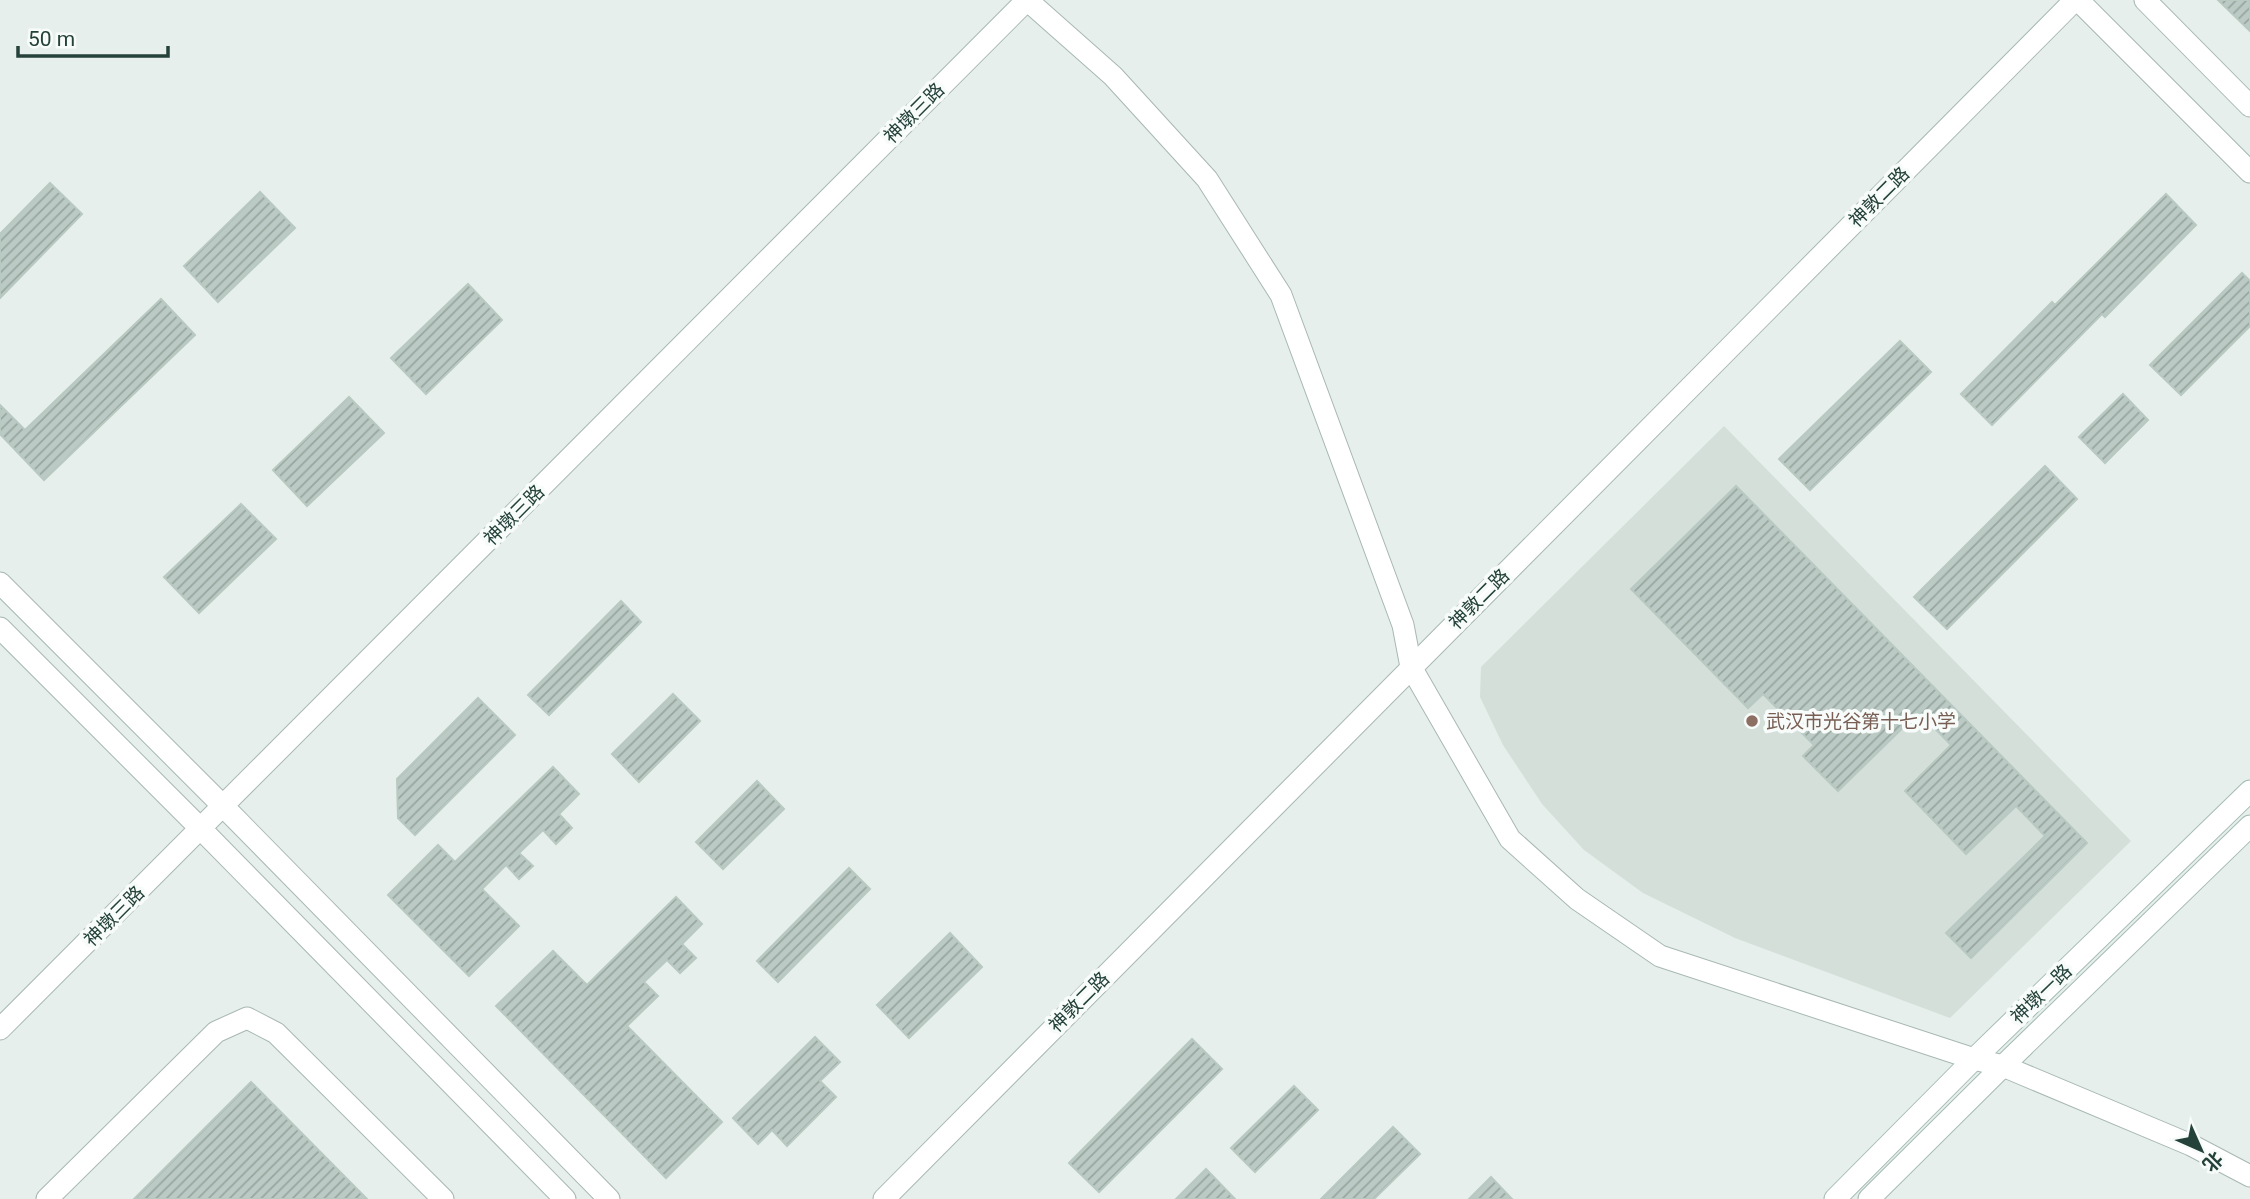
<svg xmlns="http://www.w3.org/2000/svg" width="2250" height="1199" viewBox="0 0 2250 1199" font-family="Roboto,'Noto Sans SC',sans-serif">
  <defs>
    <pattern id="building-hatch" width="6" height="6" patternUnits="userSpaceOnUse" patternTransform="scale(1.75)"><rect width="6" height="6" fill="#bbcac4"/><path d="M-1 1l2-2M0 6l6-6M5 7l2-2" fill="none" stroke="#98a6a0"/></pattern>
  </defs>
  <rect width="100%" height="100%" fill="#e6efeb"/>
  <!-- built -->
  <polygon fill="#d4dfda" points="1724,426 2131,841 1950,1018 1735,938 1643,893 1584,850 1542,804 1503,745 1480,697 1481,667"/>
  <!-- building -->
  <g fill="url(#building-hatch)" stroke="#b8c9c2" stroke-width="2">
    <polygon points="2218,0 2250,0 2250,31"/>
    <polygon points="50,183 82,214 0,298 0,234"/>
    <polygon points="260,192 295,228 218,302 184,266"/>
    <polygon points="2166,194 2196,225 2105,317 2102,314 1992,425 1961,394 2052,302 2055,305"/>
    <polygon points="2242,273 2250,281 2250,326 2181,395 2150,365"/>
    <polygon points="468,284 502,320 426,394 391,358"/>
    <polygon points="161,299 195,335 44,480 0,434 0,405 25,430"/>
    <polygon points="1900,341 1931,372 1810,490 1779,459"/>
    <polygon points="2123,394 2148,420 2105,463 2079,437"/>
    <polygon points="349,397 384,433 307,506 273,470"/>
    <polygon points="2045,466 2077,499 1947,629 1914,597"/>
    <polygon points="1736,486 2087,843 1971,958 1946,933 2045,836 2016,806 1966,854 1905,791 1951,745 1919,712 1838,791 1803,756 1814,745 1763,694 1748,708 1631,589"/>
    <polygon points="241,504 276,539 199,613 164,577"/>
    <polygon points="621,601 641,622 549,715 528,695"/>
    <polygon points="673,694 700,721 639,782 612,754"/>
    <polygon points="478,698 515,735 415,835 398,818 397,779"/>
    <polygon points="553,767 579,794 559,814 572,828 556,844 543,830 519,853 533,866 519,879 506,865 482,889 519,926 469,976 388,895 438,845 455,862"/>
    <polygon points="757,781 784,809 723,869 696,842"/>
    <polygon points="849,868 870,889 778,982 757,961"/>
    <polygon points="676,897 702,924 682,944 696,958 680,973 667,960 644,982 658,996 627,1026 722,1122 666,1178 496,1006 553,951 587,985"/>
    <polygon points="950,933 982,967 909,1038 877,1005"/>
    <polygon points="815,1037 840,1062 820,1081 836,1097 787,1146 772,1130 758,1144 733,1118"/>
    <polygon points="1192,1039 1222,1069 1099,1192 1069,1163"/>
    <polygon points="251,1082 367,1199 134,1199"/>
    <polygon points="1294,1086 1318,1110 1255,1172 1231,1148"/>
    <polygon points="1393,1127 1420,1154 1374,1199 1321,1199"/>
    <polygon points="1206,1169 1235,1199 1176,1199"/>
    <polygon points="1491,1177 1512,1199 1469,1199"/>
  </g>
  <g fill="none" stroke-linecap="round" stroke-linejoin="round">
    <defs>
      <g id="minor">
        <polyline points="1027,0 1113,76 1207,179 1281,295 1403,625 1411,667 1510,839 1577,899 1660,956 1974,1059 2003,1066 2191,1145 2250,1176"/>
        <polyline points="47,1199 216,1032 247,1018 276,1033 443,1199"/>
      </g>
      <g id="tertiary">
        <polyline points="2078,0 2250,172"/>
        <polyline points="2145,0 2250,106"/>
        <polyline points="0,583 224,807 609,1199"/>
        <polyline points="0,628 201,829 565,1199"/>
        <polyline points="0,1029 1027,0"/>
        <polyline points="884,1199 2075,0"/>
      </g>
      <g id="secondary">
        <polyline points="1835,1199 1974,1059 2250,791"/>
        <polyline points="1869,1199 2003,1066 2250,826"/>
      </g>
    </defs>
    <!-- minor casing -->
    <use href="#minor" stroke="#a8b8b2" stroke-width="23"/>
    <!-- tertiary casing -->
    <use href="#tertiary" stroke="#a8b8b2" stroke-width="23"/>
    <!-- secondary casing -->
    <use href="#secondary" stroke="#a4bbb3" stroke-width="23"/>
    <!-- minor -->
    <use href="#minor" stroke="#fff" stroke-width="21"/>
    <!-- tertiary -->
    <use href="#tertiary" stroke="#fff" stroke-width="21"/>
    <!-- secondary -->
    <use href="#secondary" stroke="#fff" stroke-width="21"/>
  </g>
  <!-- markers -->
  <circle fill="#8d6e63" stroke="#f7fbf9" stroke-width="2.5" cx="1752" cy="721" r="7"/>
  <g text-anchor="middle" dominant-baseline="central" stroke-width="7" stroke-linejoin="round" paint-order="stroke">
    <!-- street labels -->
    <g font-size="19" fill="#24423a" stroke="#f7fbf9">
      <text transform="translate(914 113) rotate(-45)">神墩三路</text>
      <text transform="translate(1879 197) rotate(-45)">神敦二路</text>
      <text transform="translate(514 515) rotate(-45)">神墩三路</text>
      <text transform="translate(1479 599) rotate(-45)">神敦二路</text>
      <text transform="translate(114 916) rotate(-45)">神墩三路</text>
      <text transform="translate(2041 994) rotate(-44)">神墩一路</text>
      <text transform="translate(1079 1002) rotate(-45)">神敦二路</text>
    </g>
    <!-- education labels -->
    <g font-size="19" fill="#785e54" stroke="#f7fbf9" text-anchor="start">
      <text x="1766" y="721">武汉市光谷第十七小学</text>
    </g>
  </g>
  <!-- north arrow -->
  <g transform="translate(2201 1150) rotate(135)" stroke="#f7fbf9" stroke-width="5" paint-order="stroke">
  <path d="M0-5L12 26L0 18L-12 26Z" fill="#24423a"/>
  <text y="-10" font-size="19" font-weight="bold" text-anchor="middle" fill="#24423a">北</text>
  </g>
  <!-- scale -->
  <path d="M18 46v10h150v-10" fill="none" stroke="#24423a" stroke-width="3.5"/>
  <text x="28" y="46" font-size="21" fill="#24423a" stroke="#f7fbf9" stroke-width="5" paint-order="stroke">50 m</text>
</svg>
